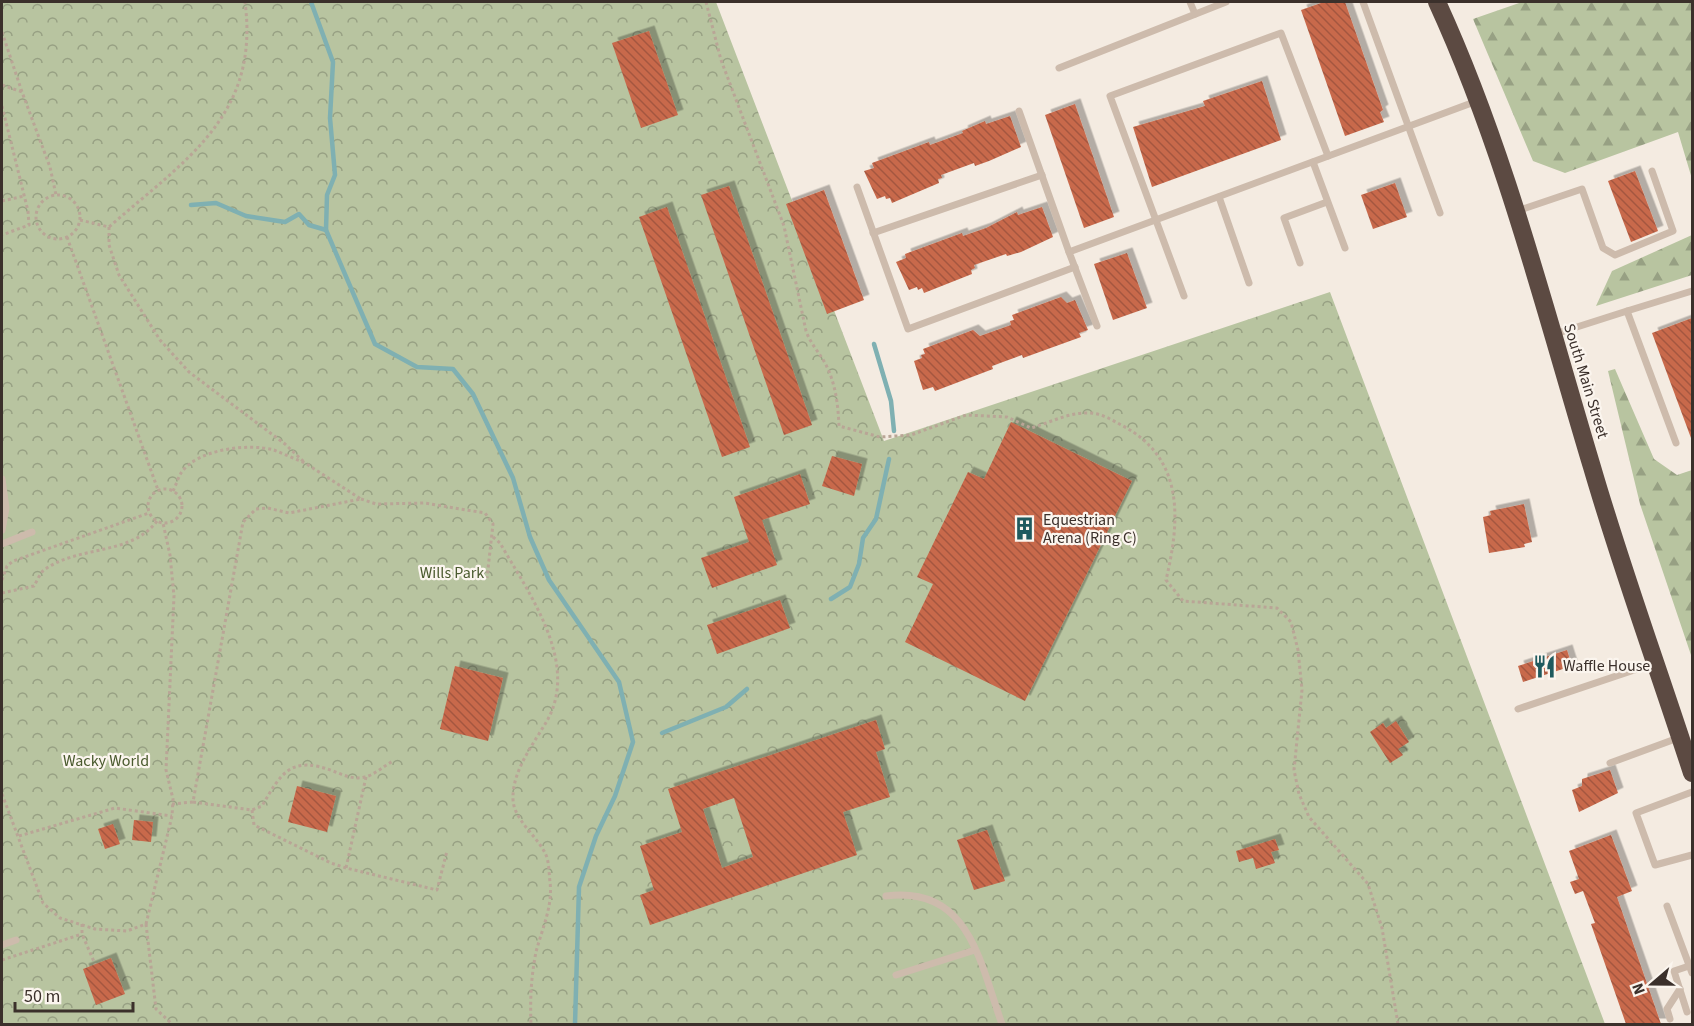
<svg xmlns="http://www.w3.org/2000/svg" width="1694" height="1026" viewBox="0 0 1694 1026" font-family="'Source Sans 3',sans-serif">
  <defs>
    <pattern id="forest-firs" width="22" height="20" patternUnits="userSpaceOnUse" patternTransform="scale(1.5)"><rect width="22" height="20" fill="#b8c4a0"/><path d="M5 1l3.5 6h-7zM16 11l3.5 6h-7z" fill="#97a083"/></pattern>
    <pattern id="park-crowns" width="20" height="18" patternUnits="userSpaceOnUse" patternTransform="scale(1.5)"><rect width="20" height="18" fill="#b8c4a0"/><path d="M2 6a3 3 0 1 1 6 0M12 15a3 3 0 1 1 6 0" fill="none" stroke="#97a083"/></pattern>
    <pattern id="building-back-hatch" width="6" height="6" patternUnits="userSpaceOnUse" patternTransform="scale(1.5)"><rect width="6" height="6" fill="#c8694b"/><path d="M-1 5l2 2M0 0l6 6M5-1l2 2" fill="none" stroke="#a4573f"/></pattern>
    <filter id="shadow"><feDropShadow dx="5.5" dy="-5.5" stdDeviation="0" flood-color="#0004"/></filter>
  </defs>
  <rect width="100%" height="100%" fill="#f4ebe1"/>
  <!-- forest -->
  <g fill="url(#forest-firs)">
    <polygon points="1522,2 1692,2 1692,179 1678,132 1565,173 1533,161 1473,19"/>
    <polygon points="1692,235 1692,275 1596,306 1612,271"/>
    <polygon points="1615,369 1654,459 1677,475 1692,470 1692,658 1640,504 1608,371"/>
  </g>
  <!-- park -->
  <polygon fill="url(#park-crowns)" points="2,2 716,2 884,441 1330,292 1605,1024 2,1024"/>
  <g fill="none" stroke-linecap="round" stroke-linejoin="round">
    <!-- stream -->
    <g stroke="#7fb0b2" stroke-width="4.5">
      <polyline points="311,2 333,62 330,118 335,175 327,195 326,230 375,344 417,367 453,369 473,394 513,478 530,537 549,580 619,682 633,742 615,796 596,836 579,887 575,1024"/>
      <polyline points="191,205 216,203 246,216 285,222 299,214 309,225 326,230"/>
      <polyline points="874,344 891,401 894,431"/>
      <polyline points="831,599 850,587 859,564 863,538 876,519 889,459"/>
      <polyline points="662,733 726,707 747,689"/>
    </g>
  </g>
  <!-- building -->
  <g fill="url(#building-back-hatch)" fill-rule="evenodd" filter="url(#shadow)">
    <polygon points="1324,2 1345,2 1383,110 1380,112 1384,122 1345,136 1301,10"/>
    <polygon points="649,31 678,115 641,128 612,43"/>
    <polygon points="1262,81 1281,140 1152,187 1133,127 1205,106 1203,101"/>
    <polygon points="1075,104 1114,217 1084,228 1045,115"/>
    <polygon points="1010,116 1021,147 989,161 975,166 974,163 941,175 942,178 938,179 939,183 892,203 890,198 886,199 885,196 877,199 864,171 874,168 872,163 929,142 930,145 963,133 962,131 985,121 986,124"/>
    <polygon points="1635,171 1658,231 1631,242 1608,181"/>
    <polygon points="1395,183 1407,217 1373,229 1361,195"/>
    <polygon points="729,186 812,425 784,435 701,195"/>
    <polygon points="824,190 864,300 827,314 786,204"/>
    <polygon points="667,207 750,447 722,457 639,217"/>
    <polygon points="1042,207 1053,237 1021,252 1007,256 1006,254 974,265 975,268 971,270 972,274 924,293 922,288 918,290 917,287 909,290 896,262 906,258 905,254 962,233 963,236 986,228 1017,212 1018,215"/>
    <polygon points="1127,253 1147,308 1113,320 1094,264"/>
    <polygon points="1061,297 1067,303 1075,300 1088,330 1079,333 1081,337 1023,358 1022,355 992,366 993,369 935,391 933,387 923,390 914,361 922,358 921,355 925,354 923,349 973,330 980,336 1011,325 1010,321 1014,320 1012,315"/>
    <polygon points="1692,318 1692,438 1691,438 1652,333"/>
    <polygon points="1011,422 1132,481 1025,701 905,642 933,584 917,577 968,472 984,479"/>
    <polygon points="832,456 862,464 854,496 822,486"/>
    <polygon points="800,474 810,504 762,520 777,565 712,588 701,558 749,542 734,497"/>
    <polygon points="1524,504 1532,542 1524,544 1525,547 1489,553 1483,517 1491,515 1490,511"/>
    <polygon points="780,600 790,628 717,654 707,625"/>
    <polygon points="1567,650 1572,666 1523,682 1518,666"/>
    <polygon points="455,666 503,678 488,741 440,729"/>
    <path d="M876,720L885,749L876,752L890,797L843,812L857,855L650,925L640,895L654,890L640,846L682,832L668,789ZM734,798L753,857L722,868L703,809Z"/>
    <polygon points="1396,721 1409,742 1398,749 1403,755 1390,763 1370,732 1383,723 1386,728"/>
    <polygon points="1610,770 1618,793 1579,812 1572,790 1582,786 1582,779"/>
    <polygon points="297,786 336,796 327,832 288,822"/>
    <polygon points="134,820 153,822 151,842 132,840"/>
    <polygon points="113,824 120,844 105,849 98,829"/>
    <polygon points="987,830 1005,881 974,890 957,840"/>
    <polygon points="1611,835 1632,891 1617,897 1661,1024 1626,1024 1591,924 1595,923 1583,891 1575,894 1570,882 1579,879 1569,851"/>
    <polygon points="1275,839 1279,850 1271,852 1275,863 1256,869 1253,858 1239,862 1236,851"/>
    <polygon points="111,958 125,994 96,1005 83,969"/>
  </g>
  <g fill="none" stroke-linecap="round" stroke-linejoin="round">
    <!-- path -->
    <g stroke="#b9a596" stroke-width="3" stroke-dasharray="3 3" stroke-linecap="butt">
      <path d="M706,2L721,60L784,226L806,331C811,345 821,354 827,367C836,386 838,405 839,426L880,437L911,435L966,415L1007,417L1031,428C1049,423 1069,412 1089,413C1101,413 1112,420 1123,426C1185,459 1180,521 1166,580L1183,601L1277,608L1291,622L1298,650L1302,690L1294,770L1299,794L1309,817L1368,884L1382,928L1398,1024"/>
      <polyline points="2,32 22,92"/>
      <polyline points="2,85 22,92 50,167 56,195"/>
      <polyline points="2,106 28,211 29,225 2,235"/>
      <circle cx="58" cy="217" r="22"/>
      <polyline points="2,201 24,196"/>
      <path d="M80,220L109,227C185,160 260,116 245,2"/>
      <path d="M109,227V245L119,275L160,340L189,372L285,444L305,463C295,459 284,454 274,450C248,443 197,449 181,473C178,478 176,485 173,491"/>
      <polyline points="67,237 158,490"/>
      <circle cx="165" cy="506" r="17"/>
      <polyline points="361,499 376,504 424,503 485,513 493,524 487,578"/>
      <path d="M493,537L500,543C528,592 579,661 548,719C535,742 513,769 513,797C512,819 537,835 546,855C549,862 549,873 550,882C553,906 542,929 536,952C531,977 530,1000 531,1024"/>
      <polyline points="2,580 7,566 13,561 149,513"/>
      <path d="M2,593L34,586C37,581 40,573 44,570C78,545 131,556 157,521"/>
      <polyline points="366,777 346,868 437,890 447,851"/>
      <polyline points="2,794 43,903 60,918 95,929 127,931 146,924 172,816 173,799 166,770 174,596 170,555 163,523"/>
      <path d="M193,802L252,810L262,806C281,773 291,755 333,771C343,775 354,780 365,777C374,775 384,766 393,761"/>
      <polyline points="172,804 193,802 243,522 256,509 268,508 289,513 361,499 305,463"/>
      <polyline points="252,810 254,825 331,863 346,868"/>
      <polyline points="19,836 115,808 172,816"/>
      <polyline points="82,924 82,934 95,964"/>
      <polyline points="146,924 156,1009 172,1024"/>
      <polyline points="2,960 82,934"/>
    </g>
    <!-- lane -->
    <g stroke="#cdbbac" stroke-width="7">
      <polyline points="1190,2 1195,14"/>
      <polyline points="1363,2 1440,213"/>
      <polyline points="1059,68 1226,2"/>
      <polyline points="1019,111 1069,252"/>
      <polyline points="1313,162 1345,248"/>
      <polyline points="857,187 908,329 1075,267"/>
      <polyline points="1219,197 1249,283"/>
      <polyline points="1517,211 1582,189 1603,248 1615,255 1673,231 1652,171"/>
      <polyline points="873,233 1042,175"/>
      <polyline points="1300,263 1284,218 1327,202"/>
      <polyline points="1184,296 1110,96 1281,33 1328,156"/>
      <polyline points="1627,311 1692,291"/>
      <polyline points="1097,326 1069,252 1477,101"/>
      <polyline points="1555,334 1627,311 1676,443"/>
      <polyline points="2,479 6,508 2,530"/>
      <polyline points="2,544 32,532"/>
      <polyline points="1518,709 1655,663"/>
      <polyline points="1610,763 1678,738"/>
      <polyline points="1692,792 1636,813 1655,865 1692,855"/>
      <path d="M886,896C970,885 980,964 1002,1024"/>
      <polyline points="1667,906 1692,973"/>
      <polyline points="2,945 16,940"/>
      <polyline points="896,975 975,950"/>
      <polyline points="1687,1012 1674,971 1692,965"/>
      <polyline points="1670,1019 1667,1009 1680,989"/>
    </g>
    <!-- highway -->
    <path stroke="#5c4a42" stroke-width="18" d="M1437,2C1505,150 1545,311 1592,467C1622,570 1659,671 1692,773"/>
  </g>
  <!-- icons -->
  <defs>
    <symbol id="building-bare" viewBox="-9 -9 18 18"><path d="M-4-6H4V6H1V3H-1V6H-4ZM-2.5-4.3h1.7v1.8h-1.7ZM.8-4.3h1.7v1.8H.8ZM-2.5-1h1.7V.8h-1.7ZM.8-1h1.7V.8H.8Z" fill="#1f5a5e" stroke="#fbf5ee" stroke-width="2.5" paint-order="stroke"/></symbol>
    <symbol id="restaurant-bare" viewBox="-9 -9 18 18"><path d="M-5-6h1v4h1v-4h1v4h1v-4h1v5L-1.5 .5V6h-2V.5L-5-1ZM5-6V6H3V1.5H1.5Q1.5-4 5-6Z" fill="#1f5a5e" stroke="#fbf5ee" stroke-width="2.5" paint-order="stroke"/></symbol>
  </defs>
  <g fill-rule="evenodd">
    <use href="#building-bare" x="1008" y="512" width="33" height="33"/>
    <use href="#restaurant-bare" x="1528" y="650" width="33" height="33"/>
  </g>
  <g text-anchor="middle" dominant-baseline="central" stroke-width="4.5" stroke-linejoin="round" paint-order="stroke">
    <!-- street labels -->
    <g font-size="16" fill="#3b302b" stroke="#fbf5ee">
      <text transform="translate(1586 381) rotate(73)">South Main Street</text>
    </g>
    <!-- poi labels -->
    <g font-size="16" fill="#3b302b" stroke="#fbf5ee" text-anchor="start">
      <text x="1043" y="520">Equestrian<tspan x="1043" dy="18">Arena (Ring C)</tspan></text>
      <text x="1563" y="666">Waffle House</text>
    </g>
    <!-- park labels -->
    <g font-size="16" fill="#4a5a2e" stroke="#fbf5ee">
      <text x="452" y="573">Wills Park</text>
      <text x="106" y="761">Wacky World</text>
    </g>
  </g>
  <!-- border -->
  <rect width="1694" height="1026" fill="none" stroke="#3b302b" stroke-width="6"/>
  <!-- north arrow -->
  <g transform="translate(1652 984) rotate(250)" stroke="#fbf5ee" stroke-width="4.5" paint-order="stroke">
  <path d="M0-4.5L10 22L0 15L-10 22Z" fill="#3b302b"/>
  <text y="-9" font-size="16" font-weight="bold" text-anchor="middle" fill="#3b302b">N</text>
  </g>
  <!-- scale -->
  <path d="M15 1002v9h118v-9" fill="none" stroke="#3b302b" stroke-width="3"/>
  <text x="24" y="1002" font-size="18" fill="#3b302b" stroke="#fbf5ee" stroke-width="4.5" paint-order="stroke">50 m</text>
</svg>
